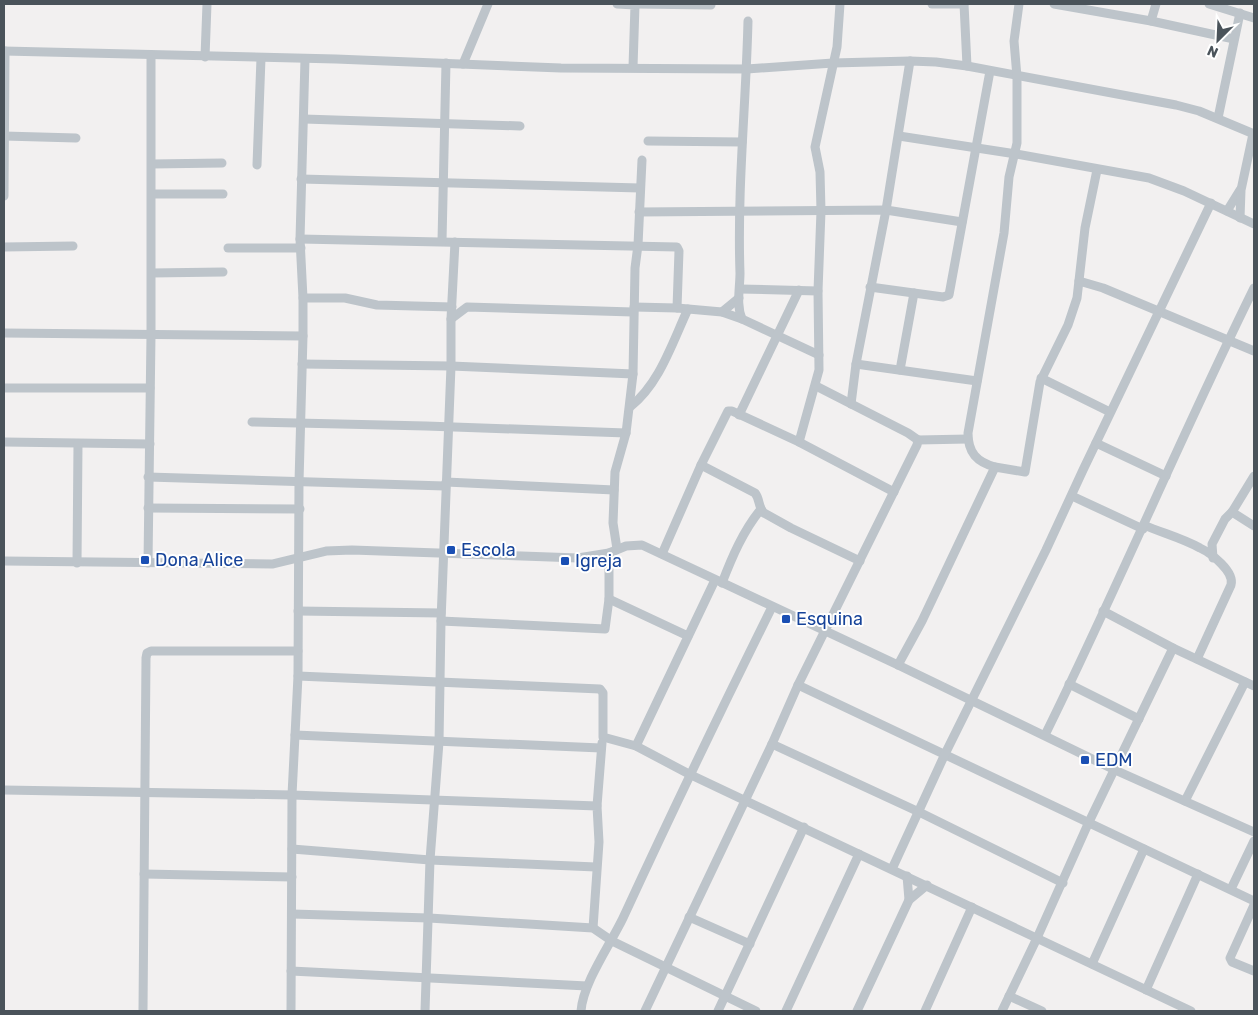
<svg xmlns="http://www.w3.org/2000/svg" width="1258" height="1015" viewBox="0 0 1258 1015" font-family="Rubik,sans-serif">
  <rect width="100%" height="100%" fill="#f2f0f0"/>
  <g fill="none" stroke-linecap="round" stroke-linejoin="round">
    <!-- minor -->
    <g stroke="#bdc4ca" stroke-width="9">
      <polyline points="617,4 635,5 633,67"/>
      <polyline points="635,4 711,5"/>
      <polyline points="932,4 964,4"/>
      <polyline points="964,4 967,66"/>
      <polyline points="1054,4 1151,21 1234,39"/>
      <polyline points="1209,4 1254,18"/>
      <polyline points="1151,21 1156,4"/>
      <polyline points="4,51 336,59 561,68 747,69 833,63 910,61 936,62 967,66 1176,105 1199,111 1254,134"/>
      <polyline points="205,57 207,4"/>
      <polyline points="463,64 488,4"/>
      <polyline points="1218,118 1240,13"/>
      <polyline points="304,119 520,126"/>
      <polyline points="4,136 76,138"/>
      <polyline points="899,136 1016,154 1149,178 1184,191 1254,224"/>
      <polyline points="648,141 742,142"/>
      <polyline points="152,164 222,163"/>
      <polyline points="257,165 261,58"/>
      <polyline points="301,179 640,188"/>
      <polyline points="152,194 223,194"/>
      <polyline points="4,196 5,51"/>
      <polyline points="1227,211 1240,190"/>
      <polyline points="639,212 886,210 962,222"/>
      <polyline points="1240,218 1241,190 1253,134"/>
      <polyline points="300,239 677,247 679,251 677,308"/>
      <polyline points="442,241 446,63"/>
      <polyline points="4,247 73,246"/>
      <polyline points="228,248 301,248"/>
      <polyline points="152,273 223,272"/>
      <polyline points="1079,281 1103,288 1254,351"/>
      <polyline points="870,287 943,297 949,295 990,71"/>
      <polyline points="740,289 818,291"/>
      <polyline points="303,298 345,298 377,305 452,307"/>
      <polyline points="634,307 677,308 722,312 742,319 819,355"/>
      <polyline points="722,312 739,298"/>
      <polyline points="451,319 467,307 633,312"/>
      <path d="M742,319C736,305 740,288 740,273C737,189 746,105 748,21"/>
      <polyline points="4,333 303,336"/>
      <polyline points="302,364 451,366 633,374"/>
      <polyline points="856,364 977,381"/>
      <polyline points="900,370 914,293"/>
      <polyline points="1041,378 1110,412"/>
      <polyline points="4,388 150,388"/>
      <polyline points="851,404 856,364 886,210 910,61"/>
      <path d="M630,407C660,383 672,343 688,309"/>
      <polyline points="739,415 799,290"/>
      <polyline points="252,422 426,426 626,433"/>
      <polyline points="918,440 968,439"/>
      <polyline points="4,442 150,444"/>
      <polyline points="799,442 819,370 818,291 821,211 820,172 815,147 837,47 840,4"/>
      <polyline points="1096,443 1166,476"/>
      <path d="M701,465L755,493C760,499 758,507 764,513L791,528L860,561"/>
      <path d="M995,467C977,462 968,453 968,433L1004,233L1009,177L1017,143V77L1014,41L1019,4"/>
      <polyline points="148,477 445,486"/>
      <polyline points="446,482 614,490"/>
      <polyline points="1072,496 1143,529"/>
      <polyline points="148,508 300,509"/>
      <polyline points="1232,512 1254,476"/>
      <path d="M1144,525C1162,533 1182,538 1200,548C1211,553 1235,572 1231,585L1197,659"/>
      <polyline points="617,549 613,523 615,472 626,433 633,374 635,268 638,245 642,160"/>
      <polyline points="662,554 701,465 728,411 732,411 799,442 894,492"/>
      <polyline points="1213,558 1212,544 1225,519 1232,512 1254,526"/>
      <polyline points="4,561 272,564 326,551 352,550 578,558 609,553 626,546 642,545 898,665 1115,770 1254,832"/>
      <polyline points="77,563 78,444"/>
      <polyline points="148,563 151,335 151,55"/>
      <path d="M722,583C732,557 743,531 761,509"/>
      <polyline points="609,599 688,636"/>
      <polyline points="298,611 441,613"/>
      <polyline points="1103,611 1173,648 1254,686"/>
      <polyline points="441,621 605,629 609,599 609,553"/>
      <polyline points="898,665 922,621 995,467 1025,472 1040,382 1068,325 1077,298 1085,228 1097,170"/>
      <polyline points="298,676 600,689 603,693 603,737 636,746 689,774 1191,1011"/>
      <polyline points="1069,684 1139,719"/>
      <polyline points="798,685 1254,901"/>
      <polyline points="295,735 601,748"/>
      <path d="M1045,735C1118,587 1181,436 1254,288"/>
      <polyline points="772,744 919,812 1063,883"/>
      <polyline points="636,746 715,580"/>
      <polyline points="4,790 292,795 597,806 599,842 593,928"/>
      <polyline points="1185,801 1245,682"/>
      <polyline points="597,806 602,743"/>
      <polyline points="292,849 430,860 596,867"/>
      <polyline points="892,869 945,754 1046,550 1083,470 1211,203"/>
      <polyline points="144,874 292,877"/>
      <polyline points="907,876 909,900"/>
      <polyline points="1231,889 1254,841"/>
      <polyline points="1254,905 1230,958 1232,962 1254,971"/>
      <polyline points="292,914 429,918 593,928 612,941 756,1011"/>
      <polyline points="689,917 750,944"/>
      <polyline points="1092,964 1144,849"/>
      <polyline points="291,971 587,986"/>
      <polyline points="1146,990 1198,874"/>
      <polyline points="1009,996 1042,1011"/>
      <polyline points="143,1011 146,658 147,653 151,651 298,651"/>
      <polyline points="291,1011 292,795 298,676 299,482 303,336 303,298 300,239 305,59"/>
      <polyline points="425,1011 430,860 439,742 441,621 451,366 451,319 455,242"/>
      <path d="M581,1011C583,983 610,945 623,918C671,814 721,710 772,607"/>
      <polyline points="645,1011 772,744 798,685 917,445 918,440 908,433 816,386"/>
      <polyline points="718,1011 804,827"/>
      <polyline points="786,1011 859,854"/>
      <polyline points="857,1011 909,900 927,885"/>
      <polyline points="925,1011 972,907"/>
      <polyline points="1002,1011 1037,938 1088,824 1173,648"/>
    </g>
  </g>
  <!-- markers -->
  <g fill="#1a4fb4" stroke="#fff" stroke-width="2">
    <rect x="446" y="545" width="10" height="10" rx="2.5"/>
    <rect x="140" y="555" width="10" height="10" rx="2.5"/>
    <rect x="560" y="556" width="10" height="10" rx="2.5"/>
    <rect x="781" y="614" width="10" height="10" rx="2.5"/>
    <rect x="1080" y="755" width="10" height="10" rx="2.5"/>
  </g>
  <g text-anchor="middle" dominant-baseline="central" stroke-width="4" stroke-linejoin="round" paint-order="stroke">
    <!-- transit labels -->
    <g font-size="18" fill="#164399" stroke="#fff" text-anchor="start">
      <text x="461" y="550">Escola</text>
      <text x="155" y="560">Dona Alice</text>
      <text x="575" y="561">Igreja</text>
      <text x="796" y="619">Esquina</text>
      <text x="1095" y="760">EDM</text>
    </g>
  </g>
  <!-- border -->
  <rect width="1258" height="1015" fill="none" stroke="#4a535a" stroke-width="10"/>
  <!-- north arrow -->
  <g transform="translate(1218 40) rotate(204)" stroke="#ffffff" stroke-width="4" paint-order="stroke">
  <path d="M0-4L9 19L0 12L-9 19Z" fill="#4a535a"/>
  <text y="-8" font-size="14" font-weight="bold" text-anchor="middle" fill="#4a535a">N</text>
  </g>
</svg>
